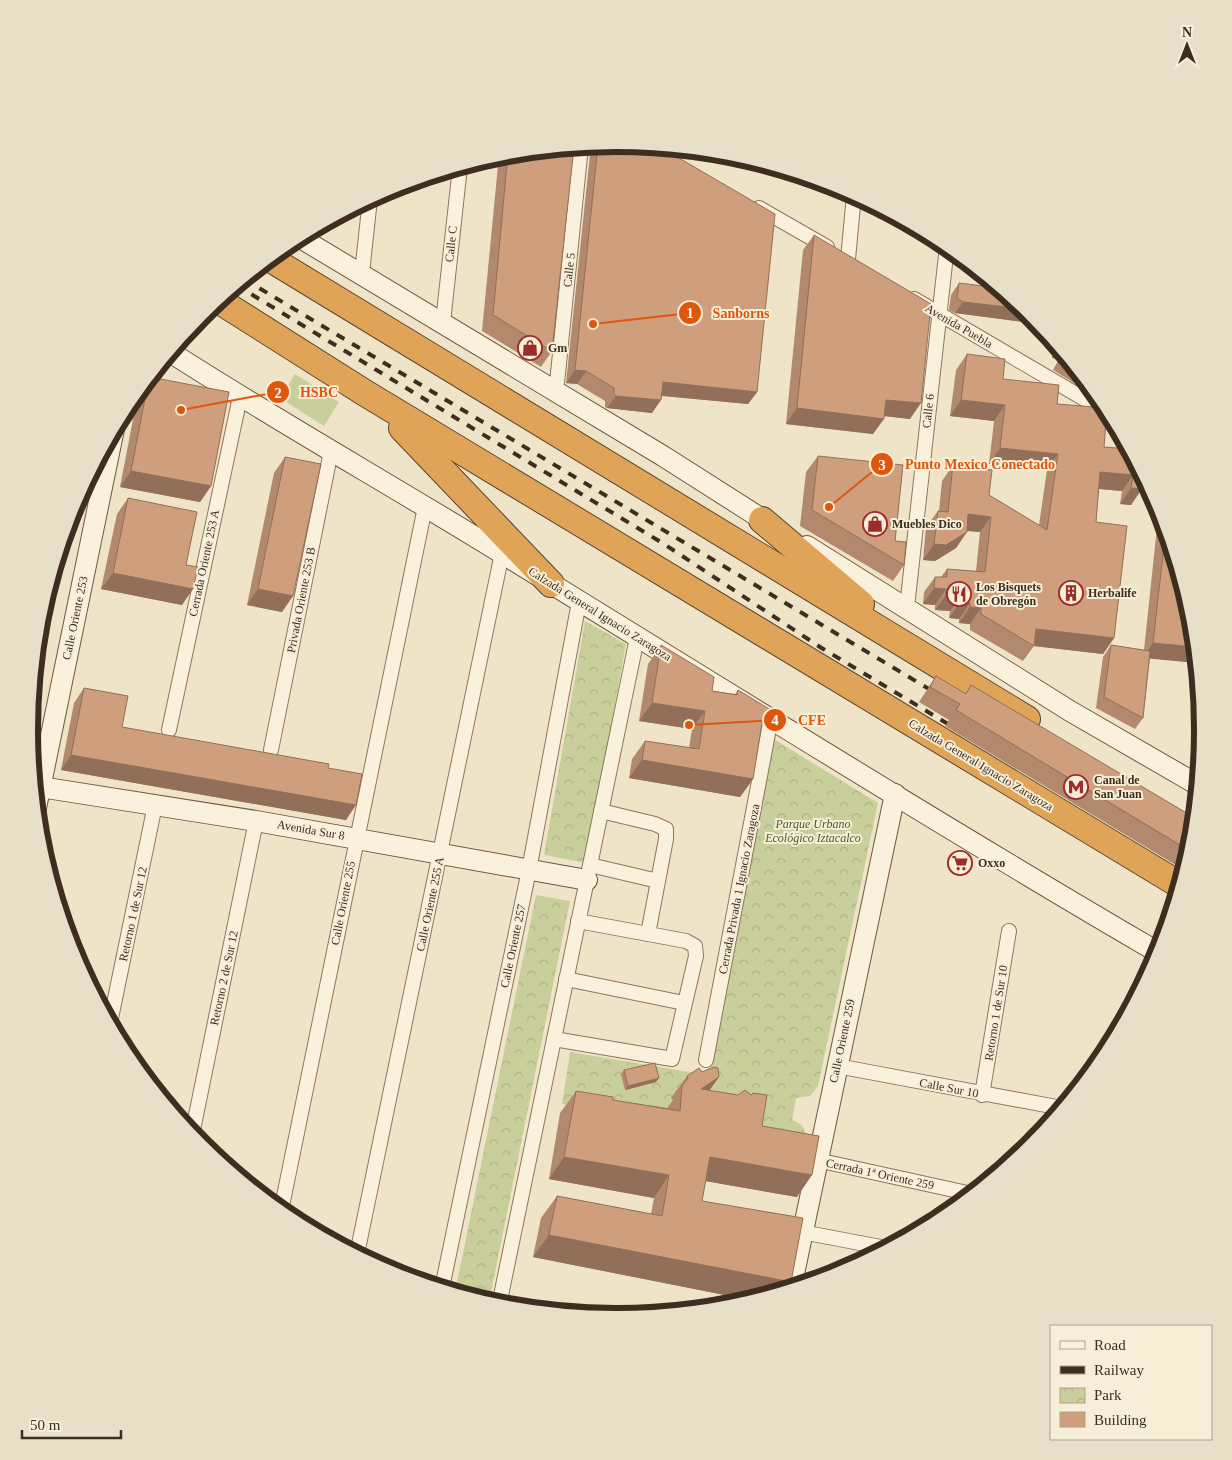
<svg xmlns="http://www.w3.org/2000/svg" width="1232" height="1460" viewBox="0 0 1232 1460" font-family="'Times New Roman',serif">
  <defs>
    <pattern id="park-crowns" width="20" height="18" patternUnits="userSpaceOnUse" patternTransform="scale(1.25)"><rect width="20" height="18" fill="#c9cf9b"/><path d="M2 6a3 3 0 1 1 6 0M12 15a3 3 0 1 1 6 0" fill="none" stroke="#aeb285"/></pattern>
  </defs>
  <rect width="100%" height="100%" fill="#f0e4c8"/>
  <!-- park -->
  <g fill="url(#park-crowns)">
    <polygon points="585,621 626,644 586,863 544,855"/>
    <path d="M772,738L878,803L818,1086L810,1096L796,1098L792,1120C806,1125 807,1133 805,1146L562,1104L570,1052L707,1075Z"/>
    <polygon points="536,895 570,901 489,1302 455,1292"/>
  </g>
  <!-- garden -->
  <polygon fill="#c9cf9b" points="295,374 339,402 324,426 280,398"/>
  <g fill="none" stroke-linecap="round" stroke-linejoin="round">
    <defs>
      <g id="street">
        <polyline points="759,208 827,247"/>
        <polyline points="848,259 854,195"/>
        <polyline points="362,273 370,199"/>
        <polyline points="914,299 1110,414"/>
        <polyline points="443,322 460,167"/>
        <polyline points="556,393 581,146"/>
        <polyline points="907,607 947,246"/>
        <polyline points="169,730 240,397"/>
        <polyline points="271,750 331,451"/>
        <polyline points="601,811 655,824 666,829 666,839 648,934"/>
        <polyline points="590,865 658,881"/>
        <polyline points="566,979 684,1003"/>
        <polyline points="110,1023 155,805"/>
        <polyline points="554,1039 672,1059 696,956 695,946 686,941 578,921"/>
        <polyline points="706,1060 771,718"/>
        <polyline points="837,1066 1062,1108"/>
        <polyline points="982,1095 1009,931"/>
        <polyline points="192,1135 256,821"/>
        <polyline points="817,1160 972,1194"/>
        <polyline points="281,1211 425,507"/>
        <polyline points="802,1232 886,1248"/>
        <polyline points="357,1254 502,553"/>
        <polyline points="442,1288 529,870 579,602"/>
        <polyline points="499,1305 637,638"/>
      </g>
      <g id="secondary">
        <polyline points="299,237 663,456 773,526"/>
        <path d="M170,352C279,422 393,486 503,554C721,688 938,824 1159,953"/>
        <polyline points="807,546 1070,711 1198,785"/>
        <polyline points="34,786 256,821 587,880"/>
        <polyline points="36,808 114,429"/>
        <polyline points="791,1288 895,794"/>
      </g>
      <g id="highway">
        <polyline points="269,258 1027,719"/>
        <polyline points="218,300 365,393 1180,885"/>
        <polyline points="402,428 551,584"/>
        <polyline points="762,520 861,604"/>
      </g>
    </defs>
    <!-- street casing -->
    <use href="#street" stroke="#8d765c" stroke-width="16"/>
    <!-- secondary casing -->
    <use href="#secondary" stroke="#6f573f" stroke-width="22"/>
    <!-- highway casing -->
    <use href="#highway" stroke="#5b4430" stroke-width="28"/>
    <!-- street -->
    <use href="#street" stroke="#faf1dc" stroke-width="14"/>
    <!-- secondary -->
    <use href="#secondary" stroke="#faf1dc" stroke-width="20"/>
    <!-- highway -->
    <use href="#highway" stroke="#e0a458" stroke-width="26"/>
    <!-- rail -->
    <g stroke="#3d2e20" stroke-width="4" stroke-dasharray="9 9" stroke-linecap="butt">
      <polyline points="244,279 939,695"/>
      <polyline points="236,285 664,544 820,647 958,730"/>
    </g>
  </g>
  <!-- wall -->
  <g fill="#b2896c">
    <polygon points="616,143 757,392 748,404 662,396 652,413 607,408 605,407 605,401 577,384 566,383 591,145"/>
    <polygon points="574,147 552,351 541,367 482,331 499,155"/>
    <polygon points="814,235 910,419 884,416 873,434 786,424 803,250"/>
    <polygon points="959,283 1032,323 955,313 949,310 951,295"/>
    <polygon points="1054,342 1081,376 1076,384 1053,370 1059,359 1052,358"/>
    <polygon points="967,354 1003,379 1057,404 1104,447 1126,449 1126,445 1143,476 1131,505 1120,504 1122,491 1099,489 1096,522 1114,638 1103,654 1034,646 1023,661 970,630 970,624 959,623 959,619 949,618 950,611 935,610 935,605 923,604 924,592 935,577 941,577 947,569 976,571 980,532 967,531 956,548 935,561 923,560 926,527 938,511 939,511 942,481 953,465 989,495 1039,525 1047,470 989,464 994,421 950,416 956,370"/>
    <polygon points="150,377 211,486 200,502 120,487 138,393"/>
    <polygon points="818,456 895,541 904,565 893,581 800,526 806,472"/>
    <polygon points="285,457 282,612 247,605 274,473"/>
    <polygon points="128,498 186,565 182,605 101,589 117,514"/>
    <polygon points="1159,508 1192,616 1197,663 1150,658 1143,718 1135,729 1096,708 1103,657 1111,645 1144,650"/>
    <polygon points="661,645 712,691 735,694 738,690 762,723 753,779 740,797 629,778 632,759 645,741 689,748 692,729 639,721 648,664"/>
    <polygon points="936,676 965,694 971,685 1192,845 1184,870 945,726 949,720 919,702"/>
    <polygon points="84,688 122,727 328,768 346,820 61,770 74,703"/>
    <polygon points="624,1070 656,1082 625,1090 621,1074"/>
    <polygon points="702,1072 719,1077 709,1091 762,1126 797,1197 705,1181 702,1201 791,1282 787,1289 750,1300 533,1257 541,1218 557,1196 651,1214 654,1198 549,1179 560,1113 576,1091 613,1100 667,1108 673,1100 671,1098 687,1076"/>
  </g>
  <!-- shaded-wall -->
  <g fill="#916f58">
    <polygon points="963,302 1025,309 1035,319 1032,323 955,313"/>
    <polygon points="1059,349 1063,354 1059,359 1052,358"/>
    <polygon points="575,370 586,371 577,384 566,383"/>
    <polygon points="663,382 757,392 748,404 654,395"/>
    <polygon points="616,396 661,400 652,413 607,408"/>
    <polygon points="886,400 921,403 910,419 875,415"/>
    <polygon points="961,400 1005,405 994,421 950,416"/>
    <polygon points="797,408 884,419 873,434 786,424"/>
    <polygon points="1000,448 1058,454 1047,470 989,464"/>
    <polygon points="131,471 211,486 200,502 120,487"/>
    <polygon points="1100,472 1133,475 1122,491 1089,488"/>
    <polygon points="1131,488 1142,489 1131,505 1120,504"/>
    <polygon points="968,514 991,517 980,532 957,530"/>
    <polygon points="967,532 956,548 935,561 923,560 934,544"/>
    <polygon points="113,573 193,589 182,605 101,589"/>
    <polygon points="934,588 946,589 935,605 923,604"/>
    <polygon points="258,589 293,596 282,612 247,605"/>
    <polygon points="946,595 961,596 950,611 935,610"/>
    <polygon points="960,602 970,603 959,619 949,618"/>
    <polygon points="970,607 981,608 970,624 959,623"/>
    <polygon points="1036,629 1114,638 1103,654 1034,646"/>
    <polygon points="1153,643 1195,647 1197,663 1143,658"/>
    <polygon points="652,703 705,711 692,729 639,721"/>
    <polygon points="771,710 758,728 763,717"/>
    <polygon points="71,755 356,805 346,820 61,770"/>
    <polygon points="642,760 753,779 740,797 629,778"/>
    <polygon points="719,1077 703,1099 701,1089"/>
    <polygon points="659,1078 656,1082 625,1090 628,1086"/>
    <polygon points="564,1157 669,1175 654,1198 549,1179"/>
    <polygon points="710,1157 812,1175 797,1197 694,1179"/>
    <polygon points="549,1235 791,1282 787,1289 750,1300 533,1257"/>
  </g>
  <!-- building -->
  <g fill="#cf9f7d" stroke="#916f58">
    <polygon points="616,143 660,147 775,214 757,392 663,382 661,400 616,396 614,394 614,388 586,371 575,370 598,144"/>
    <polygon points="574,147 552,351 493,315 508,153"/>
    <polygon points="814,235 931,304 921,403 886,400 884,419 797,408"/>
    <polygon points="959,283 999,288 1025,309 963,302 957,298"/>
    <polygon points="967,354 1005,359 1003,379 1059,385 1057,404 1107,408 1107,409 1104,447 1128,449 1143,476 1142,489 1131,488 1133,475 1100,472 1096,522 1127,526 1114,638 1036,629 1034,646 981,614 981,608 970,607 970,603 960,602 961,596 946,595 946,589 934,588 935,577 947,577 947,569 985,572 991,517 968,514 967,532 946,545 934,544 938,511 948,512 953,465 992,470 989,495 1047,530 1058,454 1000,448 1005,405 961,400"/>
    <polygon points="1064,354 1074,367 1061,359"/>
    <polygon points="150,377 229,392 211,486 131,471 149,378"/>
    <polygon points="818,456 903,465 895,541 906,542 904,565 812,510"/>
    <polygon points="285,457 321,464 293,596 258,589"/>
    <polygon points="128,498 197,512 186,565 198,567 193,589 113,573"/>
    <polygon points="1166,528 1192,616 1195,647 1153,643"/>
    <polygon points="661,645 714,677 712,691 737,695 738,690 771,710 763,717 753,779 642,760 645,741 699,749 705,711 652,703"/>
    <polygon points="1111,645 1150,651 1143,718 1104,697"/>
    <polygon points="936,676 966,694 971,685 1195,818 1192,845 1190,851 956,710 960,704 930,687"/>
    <polygon points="84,688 128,696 122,727 329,764 328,768 362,774 356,805 71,755"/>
    <polygon points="655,1063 659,1078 628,1086 624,1070"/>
    <polygon points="714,1067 718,1068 719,1077 701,1089 738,1095 745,1090 751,1095 753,1093 767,1095 762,1126 819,1136 812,1175 710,1157 702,1201 803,1218 791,1282 549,1235 557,1196 662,1216 669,1175 564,1157 576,1091 613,1097 613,1100 680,1111 682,1086 688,1078 687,1076 699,1068 702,1072"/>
  </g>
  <!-- icons -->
  <defs>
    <symbol id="shop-ring" viewBox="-11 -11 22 22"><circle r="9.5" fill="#f7eed8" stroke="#9e2a2b" stroke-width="1.5"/><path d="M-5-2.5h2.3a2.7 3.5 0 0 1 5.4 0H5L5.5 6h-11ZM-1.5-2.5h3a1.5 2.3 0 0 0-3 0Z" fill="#9e2a2b"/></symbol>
    <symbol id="building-ring" viewBox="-11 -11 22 22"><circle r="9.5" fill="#f7eed8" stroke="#9e2a2b" stroke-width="1.5"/><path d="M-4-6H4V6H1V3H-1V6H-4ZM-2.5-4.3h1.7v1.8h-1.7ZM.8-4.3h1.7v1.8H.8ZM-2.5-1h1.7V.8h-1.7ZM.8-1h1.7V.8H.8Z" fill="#9e2a2b"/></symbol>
    <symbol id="restaurant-ring" viewBox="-11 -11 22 22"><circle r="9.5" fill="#f7eed8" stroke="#9e2a2b" stroke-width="1.5"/><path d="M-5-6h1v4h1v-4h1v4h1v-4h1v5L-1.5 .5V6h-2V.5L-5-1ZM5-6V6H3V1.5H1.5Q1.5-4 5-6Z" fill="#9e2a2b"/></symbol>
    <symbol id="metro-ring" viewBox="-11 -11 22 22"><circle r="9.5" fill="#f7eed8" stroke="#9e2a2b" stroke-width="1.5"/><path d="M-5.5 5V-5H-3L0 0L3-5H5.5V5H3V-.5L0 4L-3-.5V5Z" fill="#9e2a2b"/></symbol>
    <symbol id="supermarket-ring" viewBox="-11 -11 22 22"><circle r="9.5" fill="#f7eed8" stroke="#9e2a2b" stroke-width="1.5"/><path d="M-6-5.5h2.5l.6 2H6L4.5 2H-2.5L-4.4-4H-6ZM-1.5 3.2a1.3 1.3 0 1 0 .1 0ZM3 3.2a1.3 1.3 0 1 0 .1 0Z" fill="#9e2a2b"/></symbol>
  </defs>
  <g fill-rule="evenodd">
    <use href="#shop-ring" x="516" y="334" width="28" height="28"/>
    <use href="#shop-ring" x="861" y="510" width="28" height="28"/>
    <use href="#building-ring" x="1057" y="579" width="28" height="28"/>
    <use href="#restaurant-ring" x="945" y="580" width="28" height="28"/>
    <use href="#metro-ring" x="1062" y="773" width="28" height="28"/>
    <use href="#supermarket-ring" x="946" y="849" width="28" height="28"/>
  </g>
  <g text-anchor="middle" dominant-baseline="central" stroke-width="4" stroke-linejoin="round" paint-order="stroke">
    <!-- street labels -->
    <g font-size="12" fill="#3d2e20" stroke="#f7eed8">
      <text transform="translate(451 244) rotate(-84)">Calle C</text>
      <text transform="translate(569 270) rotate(-84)">Calle 5</text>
      <text transform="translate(959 326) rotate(30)">Avenida Puebla</text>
      <text transform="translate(928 411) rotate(-84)">Calle 6</text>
      <text transform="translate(204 563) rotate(-78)">Cerrada Oriente 253 A</text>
      <text transform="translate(301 600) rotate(-79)">Privada Oriente 253 B</text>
      <text transform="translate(600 614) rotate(32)">Calzada General Ignacio Zaragoza</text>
      <text transform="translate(75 618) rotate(-78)">Calle Oriente 253</text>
      <text transform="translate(981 765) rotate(31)">Calzada General Ignacio Zaragoza</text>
      <text transform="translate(311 830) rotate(10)">Avenida Sur 8</text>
      <text transform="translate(739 889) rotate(-79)">Cerrada Privada 1 Ignacio Zaragoza</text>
      <text transform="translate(343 903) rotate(-79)">Calle Oriente 255</text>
      <text transform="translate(430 904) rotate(-78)">Calle Oriente 255 A</text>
      <text transform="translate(133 914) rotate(-78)">Retorno 1 de Sur 12</text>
      <text transform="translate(513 946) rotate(-78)">Calle Oriente 257</text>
      <text transform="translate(224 978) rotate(-78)">Retorno 2 de Sur 12</text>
      <text transform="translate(996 1013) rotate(-81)">Retorno 1 de Sur 10</text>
      <text transform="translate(842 1041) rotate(-78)">Calle Oriente 259</text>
      <text transform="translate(949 1088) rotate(11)">Calle Sur 10</text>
      <text transform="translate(880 1174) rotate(12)">Cerrada 1ª Oriente 259</text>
    </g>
    <!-- poi labels -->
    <g font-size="12" font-weight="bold" fill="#3d2e20" stroke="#f7eed8" text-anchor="start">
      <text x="548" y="348">Gm</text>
      <text x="892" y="524">Muebles Dico</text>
      <text x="976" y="587">Los Bisquets<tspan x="976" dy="14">de Obregón</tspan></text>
      <text x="1088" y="593">Herbalife</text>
      <text x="1094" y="780">Canal de<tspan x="1094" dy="14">San Juan</tspan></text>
      <text x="978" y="863">Oxxo</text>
    </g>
    <!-- park labels -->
    <g font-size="12" font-style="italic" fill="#4d5a26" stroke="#f7eed8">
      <text x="813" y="824">Parque Urbano<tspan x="813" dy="14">Ecológico Iztacalco</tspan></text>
    </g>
  </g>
  <!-- crop -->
  <path d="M0 0H1232V1460H0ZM38 730a578 578 0 1 1 1156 0a578 578 0 1 1-1156 0Z" fill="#e8dfc9" fill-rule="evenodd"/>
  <path fill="none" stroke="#3d2e20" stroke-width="6" d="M38 730a578 578 0 1 1 1156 0a578 578 0 1 1-1156 0Z"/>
  <!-- callouts -->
  <path fill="none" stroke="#df570d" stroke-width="2" d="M593 324L690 313M181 410L278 392M829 507L882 464M689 725L775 720"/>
  <g fill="#df570d" stroke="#f7eed8" stroke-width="2">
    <circle cx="593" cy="324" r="5"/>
    <circle cx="181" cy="410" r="5"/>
    <circle cx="829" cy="507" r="5"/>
    <circle cx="689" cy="725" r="5"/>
    <circle cx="690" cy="313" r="12"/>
    <circle cx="278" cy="392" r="12"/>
    <circle cx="882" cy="464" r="12"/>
    <circle cx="775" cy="720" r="12"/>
  </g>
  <g font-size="15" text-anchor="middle" font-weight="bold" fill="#fff">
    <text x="690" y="318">1</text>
    <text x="278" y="398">2</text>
    <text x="882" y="470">3</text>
    <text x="775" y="725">4</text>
  </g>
  <g font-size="14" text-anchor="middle" font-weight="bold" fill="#df570d" stroke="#f7eed8" stroke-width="4" stroke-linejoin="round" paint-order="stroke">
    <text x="741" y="318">Sanborns</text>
    <text x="319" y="397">HSBC</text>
    <text x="980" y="469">Punto Mexico Conectado</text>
    <text x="812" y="725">CFE</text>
  </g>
  <!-- legend -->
  <rect x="1050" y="1325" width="162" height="115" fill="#f7eed8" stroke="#ada18e"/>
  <rect x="1060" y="1341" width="25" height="8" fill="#faf1dc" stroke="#ada18e"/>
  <text x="1094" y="1350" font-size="15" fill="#3d2e20">Road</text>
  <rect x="1060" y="1366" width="25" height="8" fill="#3d2e20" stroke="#ada18e"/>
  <text x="1094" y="1375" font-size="15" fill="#3d2e20">Railway</text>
  <rect x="1060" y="1388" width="25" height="15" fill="url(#park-crowns)" stroke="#ada18e"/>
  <text x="1094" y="1400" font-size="15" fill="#3d2e20">Park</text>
  <rect x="1060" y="1412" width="25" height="15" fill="#cf9f7d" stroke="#ada18e"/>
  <text x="1094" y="1425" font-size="15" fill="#3d2e20">Building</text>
  <!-- north arrow -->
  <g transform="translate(1187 45)" stroke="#f7eed8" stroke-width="4" paint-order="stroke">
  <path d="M0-4L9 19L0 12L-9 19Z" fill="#3d2e20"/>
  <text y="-8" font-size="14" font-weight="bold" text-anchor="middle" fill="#3d2e20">N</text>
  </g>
  <!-- scale -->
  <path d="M22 1430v8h99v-8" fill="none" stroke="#3d2e20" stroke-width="2.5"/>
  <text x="30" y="1430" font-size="15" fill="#3d2e20" stroke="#f7eed8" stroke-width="4" paint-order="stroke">50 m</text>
</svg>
